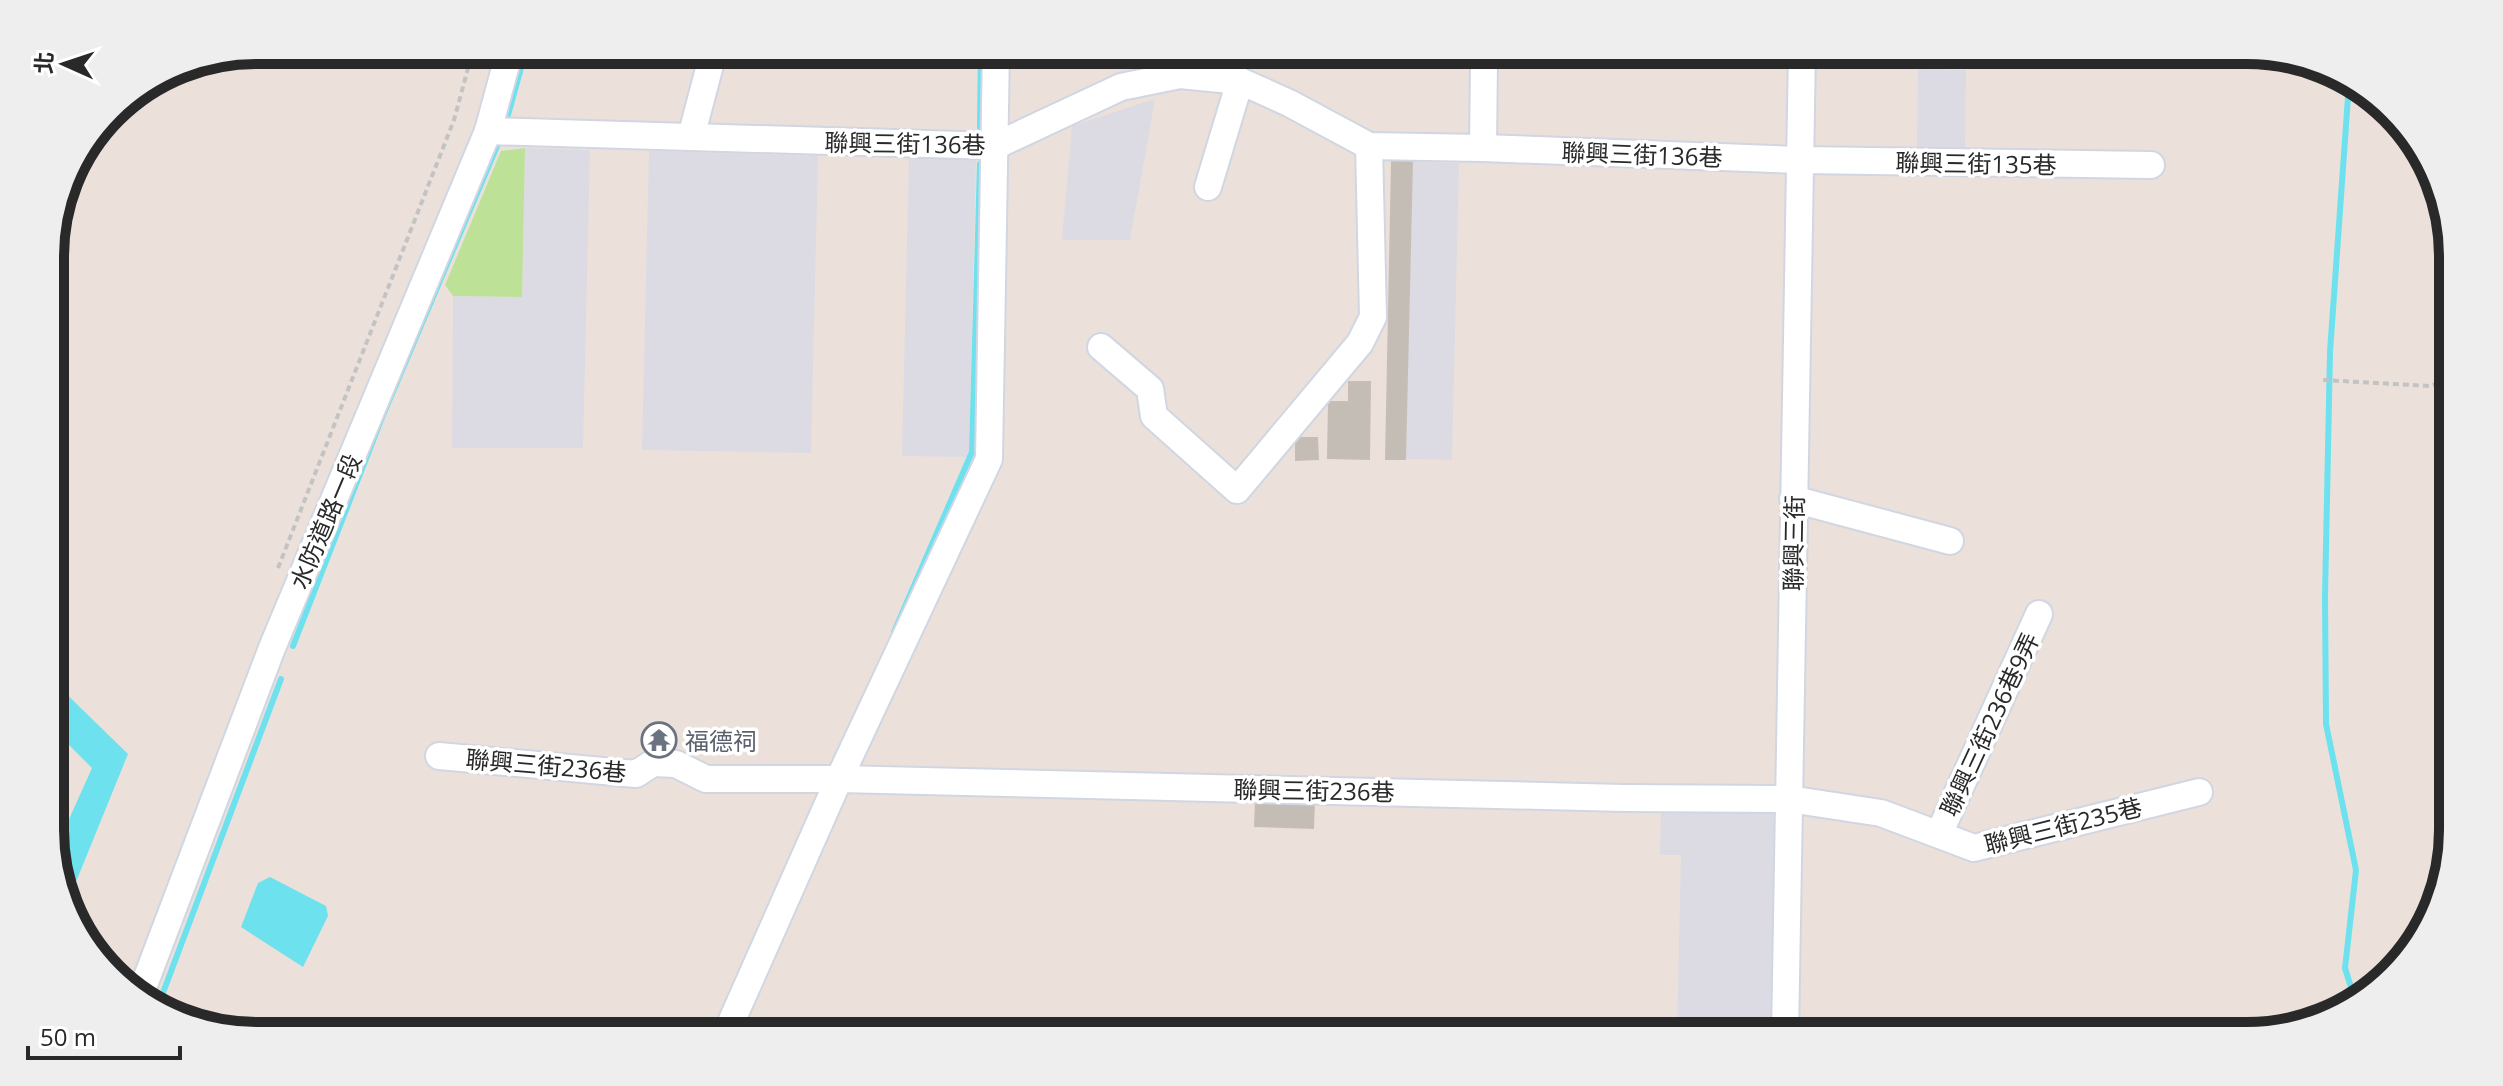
<svg xmlns="http://www.w3.org/2000/svg" width="2503" height="1086" viewBox="0 0 2503 1086" font-family="'Open Sans','Noto Sans TC',sans-serif">
  <rect width="100%" height="100%" fill="#ebe1da"/>
  <!-- industrial -->
  <g fill="#dcdbe3">
    <polygon points="1918,69 1966,70 1965,149 1917,148"/>
    <polygon points="1155,99 1130,240 1062,240 1072,126"/>
    <polygon points="525,148 590,150 583,448 452,448 453,296 522,297"/>
    <polygon points="649,151 818,156 811,453 642,450"/>
    <polygon points="909,158 976,159 969,457 902,456"/>
    <polygon points="1412,162 1459,163 1452,460 1405,459"/>
    <polygon points="1661,809 1778,811 1774,1036 1677,1036 1681,855 1660,855"/>
  </g>
  <!-- green -->
  <polygon fill="#bde297" points="525,148 522,297 453,296 445,285 501,151"/>
  <!-- water -->
  <g fill="#6de1ee">
    <polygon points="115,107 110,137 69,172 71,165"/>
    <polygon points="51,679 128,754 69,899 52,857 92,768 52,728"/>
    <polygon points="270,877 326,906 328,916 303,967 241,927 258,883"/>
  </g>
  <g fill="none" stroke-linecap="round" stroke-linejoin="round">
    <!-- stream -->
    <g stroke="#6de1ee" stroke-width="6">
      <polyline points="2349,83 2330,352 2325,596 2326,724 2356,870 2345,968 2355,1000"/>
      <polyline points="508,115 526,50"/>
      <polyline points="980,127 981,50"/>
      <polyline points="894,632 972,452 980,164"/>
      <polyline points="293,646 383,415 500,139"/>
      <polyline points="158,1006 281,679"/>
    </g>
  </g>
  <!-- building -->
  <g fill="#c4bdb6" stroke="#c6bdb4" stroke-width="2">
    <polygon points="1392,161 1412,162 1405,459 1386,459"/>
    <polygon points="1349,382 1370,382 1369,459 1328,458 1329,402 1349,402"/>
    <polygon points="1296,438 1317,438 1318,459 1296,460"/>
    <polygon points="651,731 671,738 667,749 648,742"/>
    <polygon points="1256,800 1314,802 1313,828 1255,826"/>
  </g>
  <g fill="none" stroke-linecap="round" stroke-linejoin="round">
    <defs>
      <g id="minor">
        <polyline points="685,50 712,57"/>
        <polyline points="488,131 995,146 1121,87 1180,75 1240,81 1289,103 1369,146 1483,148 1800,160 2151,165"/>
        <polyline points="691,137 714,50"/>
        <polyline points="1483,148 1484,59"/>
        <polyline points="1208,187 1240,81"/>
        <polyline points="1101,347 1150,389 1154,416 1237,490 1360,343 1373,317 1369,146"/>
        <polyline points="1793,499 1950,541"/>
        <polyline points="439,756 636,774 653,763 676,764 706,779 839,779 1624,798 1789,799 1881,813 1974,848 2199,792"/>
        <polyline points="1939,834 2039,614"/>
        <polyline points="141,993 272,648 488,131 510,50"/>
        <polyline points="725,1036 839,779 989,459 996,50"/>
        <polyline points="1785,1036 1802,50"/>
      </g>
    </defs>
    <!-- minor casing -->
    <use href="#minor" stroke="#d0d6e2" stroke-width="30"/>
    <!-- path -->
    <g stroke="#c3c3c3" stroke-width="4" stroke-dasharray="6 4" stroke-linecap="butt">
      <polyline points="2323,380 2430,386 2452,378"/>
      <polyline points="278,568 454,120 473,50"/>
    </g>
    <!-- minor -->
    <use href="#minor" stroke="#fff" stroke-width="26"/>
  </g>
  <!-- icons -->
  <defs>
    <symbol id="temple-ring" viewBox="-11 -11 22 22"><circle r="9.5" fill="#fff" stroke="#6b7280" stroke-width="1.5"/><path d="M0-6L5-2H3V0L6.5 2.5H4V6H1.5V3h-3V6H-4V2.5H-6.5L-3 0V-2H-5Z" fill="#6b7280"/></symbol>
  </defs>
  <g fill-rule="evenodd">
    <use href="#temple-ring" x="639" y="720" width="40" height="40"/>
  </g>
  <g text-anchor="middle" dominant-baseline="central" stroke-width="7" stroke-linejoin="round" paint-order="stroke">
    <!-- street labels -->
    <g font-size="24" fill="#292929" stroke="#fff">
      <text transform="translate(905 143) rotate(1)">聯興三街136巷</text>
      <text transform="translate(1642 154) rotate(2)">聯興三街136巷</text>
      <text transform="translate(1976 163) rotate(1)">聯興三街135巷</text>
      <text transform="translate(325 521) rotate(-67)">水防道路一段</text>
      <text transform="translate(1793 543) rotate(-89)">聯興三街</text>
      <text transform="translate(1989 724) rotate(-65)">聯興三街236巷9弄</text>
      <text transform="translate(546 765) rotate(5)">聯興三街236巷</text>
      <text transform="translate(1314 790) rotate(1)">聯興三街236巷</text>
      <text transform="translate(2063 825) rotate(-14)">聯興三街235巷</text>
    </g>
    <!-- worship labels -->
    <g font-size="24" fill="#5b616d" stroke="#fff" text-anchor="start">
      <text x="685" y="740">福德祠</text>
    </g>
  </g>
  <!-- crop -->
  <path d="M0 0H2503V1086H0ZM256 64H2247A192 192 0 0 1 2439 256V830A192 192 0 0 1 2247 1022H256A192 192 0 0 1 64 830V256A192 192 0 0 1 256 64Z" fill="#eee" fill-rule="evenodd"/>
  <path fill="none" stroke="#292929" stroke-width="10" d="M256 64H2247A192 192 0 0 1 2439 256V830A192 192 0 0 1 2247 1022H256A192 192 0 0 1 64 830V256A192 192 0 0 1 256 64Z"/>
  <!-- north arrow -->
  <g transform="translate(64 64) rotate(273)" stroke="#ffffff" stroke-width="6" paint-order="stroke">
  <path d="M0-6L14 30L0 20L-14 30Z" fill="#292929"/>
  <text y="-12" font-size="22" font-weight="bold" text-anchor="middle" fill="#292929">北</text>
  </g>
  <!-- scale -->
  <path d="M28 1046v12h152v-12" fill="none" stroke="#292929" stroke-width="4"/>
  <text x="40" y="1046" font-size="24" fill="#292929" stroke="#ffffff" stroke-width="6" paint-order="stroke">50 m</text>
</svg>
